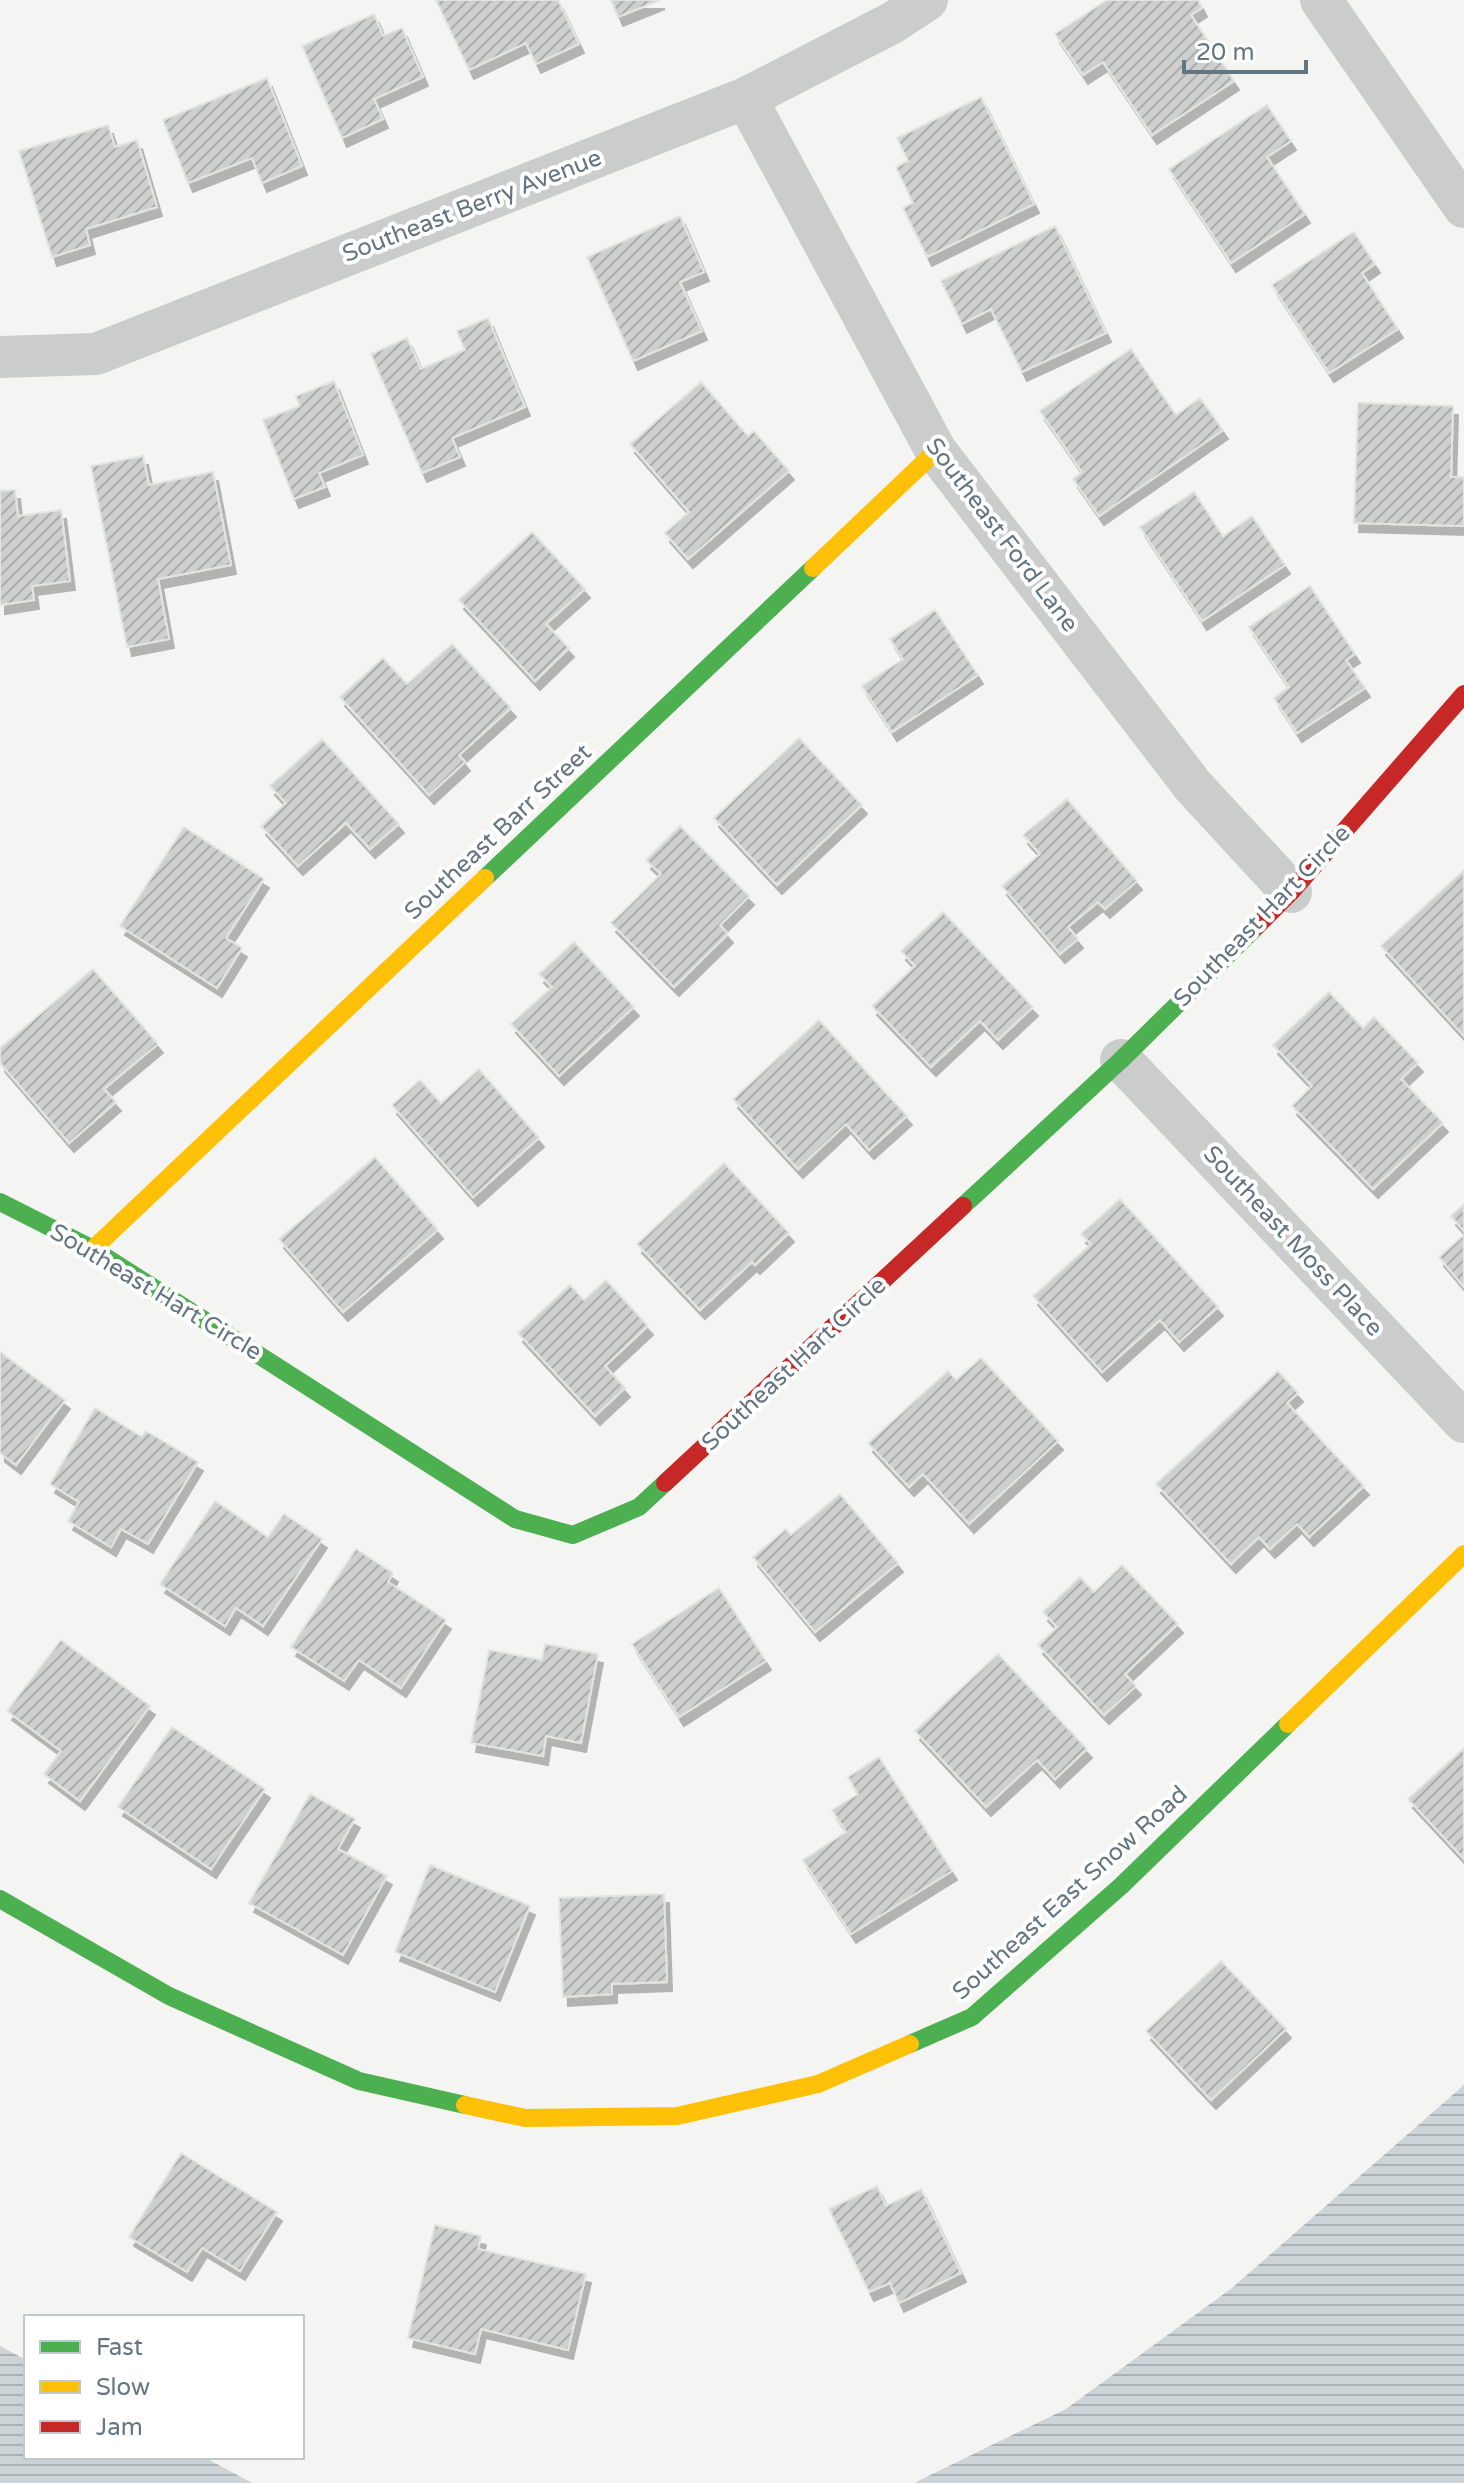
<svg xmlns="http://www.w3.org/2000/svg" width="1464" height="2483" viewBox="0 0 1464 2483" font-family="'Varela Round',sans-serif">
  <defs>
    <pattern id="water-rules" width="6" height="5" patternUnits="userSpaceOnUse" patternTransform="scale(2)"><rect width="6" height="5" fill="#ccd4d7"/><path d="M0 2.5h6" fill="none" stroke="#a9b1b4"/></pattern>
    <pattern id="building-hatch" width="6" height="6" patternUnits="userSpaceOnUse" patternTransform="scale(2)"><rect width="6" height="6" fill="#ced0cf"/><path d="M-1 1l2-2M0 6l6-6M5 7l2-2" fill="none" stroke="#abadad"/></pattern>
    <filter id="shadow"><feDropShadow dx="5" dy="9" stdDeviation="0" flood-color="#0004"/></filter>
  </defs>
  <rect width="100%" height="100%" fill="#f4f4f2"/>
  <!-- water -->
  <g fill="url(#water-rules)">
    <polygon points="1464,2085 1464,2483 914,2483 1066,2409 1232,2288"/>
    <polygon points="0,2346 26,2360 26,2457 204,2457 252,2483 0,2483"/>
  </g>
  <!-- building -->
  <g fill="url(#building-hatch)" stroke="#e3e3e2" stroke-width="2" filter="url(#shadow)">
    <polygon points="436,0 558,0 579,44 536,64 526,43 469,70"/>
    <polygon points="611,0 660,0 618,17"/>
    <polygon points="1107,0 1198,0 1202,8 1191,15 1234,81 1152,135 1103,62 1083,75 1055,34"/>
    <polygon points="374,14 383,36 402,28 423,77 374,99 383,119 342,138 302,46"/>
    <polygon points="267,78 302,166 262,183 252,158 188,183 163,120"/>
    <polygon points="981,97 1034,204 927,257 903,208 913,203 896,167 908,161 897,138"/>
    <polygon points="1267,105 1291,141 1267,157 1305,214 1231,263 1169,169"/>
    <polygon points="108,125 115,147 137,140 157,207 86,229 90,245 52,257 19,151"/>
    <polygon points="680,216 704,272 680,282 702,331 633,361 587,257"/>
    <polygon points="1055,226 1106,333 1022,372 991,309 962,324 941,281"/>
    <polygon points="1354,232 1375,264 1362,273 1398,329 1329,373 1272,285"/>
    <polygon points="488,318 525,407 452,438 460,457 422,473 371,354 407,338 421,369 465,350 457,331"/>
    <polygon points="1131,349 1176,415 1200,398 1223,430 1099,516 1073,479 1082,472 1040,411"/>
    <polygon points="334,381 363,455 319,473 325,487 294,499 263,420 300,406 296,396"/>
    <polygon points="701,382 748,436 754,431 789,471 688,559 665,533 689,512 630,444"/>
    <polygon points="1358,403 1453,406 1451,477 1464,477 1464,526 1354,523"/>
    <polygon points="143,456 149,485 213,472 231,565 158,579 169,639 127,647 91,466"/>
    <polygon points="15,490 18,516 61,510 70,581 32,586 34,600 0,605 0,491"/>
    <polygon points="1194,492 1223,536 1252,516 1285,565 1202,621 1140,527"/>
    <polygon points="532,532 585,589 546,624 569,648 535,681 459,600"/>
    <polygon points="1310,586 1355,654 1346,660 1365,688 1297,733 1274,698 1289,687 1249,627"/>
    <polygon points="935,610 978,675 892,732 862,686 903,659 890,639"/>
    <polygon points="452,644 511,708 459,755 465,762 429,795 340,697 383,658 407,684"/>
    <polygon points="799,738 862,805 777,885 714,818"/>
    <polygon points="322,739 399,824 370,849 346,823 298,866 261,826 286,803 270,786"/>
    <polygon points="1067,799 1137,881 1105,909 1098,902 1068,927 1078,939 1060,954 1002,886 1040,854 1023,835"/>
    <polygon points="680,826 749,896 720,925 728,934 674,987 611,923 661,874 646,860"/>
    <polygon points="184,827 264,879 226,938 242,948 217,988 120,926"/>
    <polygon points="1464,870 1464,1036 1381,946"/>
    <polygon points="943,912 1033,1007 998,1040 980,1021 931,1067 872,1006 915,966 901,951"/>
    <polygon points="574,942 634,1007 559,1076 511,1024 552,987 539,974"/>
    <polygon points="93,969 158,1044 104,1089 116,1102 69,1143 0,1063 0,1048"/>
    <polygon points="1329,992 1363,1028 1374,1017 1418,1063 1401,1079 1443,1123 1373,1189 1292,1106 1312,1086 1273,1045"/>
    <polygon points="819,1020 907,1116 869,1150 846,1124 798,1169 733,1099"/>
    <polygon points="479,1069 539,1138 473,1197 392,1105 420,1080 441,1103"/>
    <polygon points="375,1157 438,1230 343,1312 279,1239"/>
    <polygon points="724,1163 789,1233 755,1265 752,1262 700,1310 637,1244"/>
    <polygon points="1120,1199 1218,1307 1179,1342 1160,1320 1102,1372 1033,1296 1091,1244 1081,1234"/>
    <polygon points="1464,1204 1464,1231 1451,1216"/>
    <polygon points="1464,1235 1464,1287 1439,1257"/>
    <polygon points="606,1280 648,1326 605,1366 625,1388 595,1416 518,1333 570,1285 584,1300"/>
    <polygon points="0,1352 65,1400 16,1465 0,1453"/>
    <polygon points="981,1358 1058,1441 969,1524 923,1474 909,1487 868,1443 948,1371 956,1380"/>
    <polygon points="1278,1371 1298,1393 1287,1403 1364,1486 1309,1537 1297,1524 1270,1549 1259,1537 1231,1564 1156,1484"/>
    <polygon points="95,1408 142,1437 146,1431 198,1462 148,1544 121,1529 111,1547 68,1521 79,1502 50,1484"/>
    <polygon points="840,1494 898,1563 815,1632 753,1557 786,1529 791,1535"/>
    <polygon points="215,1501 268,1537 284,1514 322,1539 263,1626 236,1608 225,1626 160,1584"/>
    <polygon points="356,1549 393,1573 388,1582 446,1620 401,1688 359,1660 344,1681 291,1647"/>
    <polygon points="1122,1565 1178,1624 1125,1674 1136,1686 1104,1715 1038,1645 1057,1627 1043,1612 1080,1577 1094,1592"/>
    <polygon points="719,1588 766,1661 679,1717 632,1644"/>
    <polygon points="61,1640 150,1706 80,1801 44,1774 61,1751 7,1711"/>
    <polygon points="545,1644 598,1654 581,1743 546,1736 543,1756 471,1743 489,1650 542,1660"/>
    <polygon points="998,1654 1087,1749 1055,1779 1037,1760 986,1807 915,1731"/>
    <polygon points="172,1727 265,1789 211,1869 118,1807"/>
    <polygon points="1464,1748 1464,1859 1408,1799"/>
    <polygon points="879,1757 952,1871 851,1934 803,1860 846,1832 832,1810 858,1794 848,1777"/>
    <polygon points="310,1794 355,1819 338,1849 387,1876 343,1955 249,1903"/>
    <polygon points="430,1865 530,1906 495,1992 395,1952"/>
    <polygon points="664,1894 667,1982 612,1984 612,1994 563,1997 559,1898"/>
    <polygon points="1221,1961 1286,2029 1211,2100 1146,2031"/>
    <polygon points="181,2153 277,2212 240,2271 202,2248 187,2272 129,2237"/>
    <polygon points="877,2186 886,2206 921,2189 961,2273 899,2303 890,2283 869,2292 829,2209"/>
    <polygon points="435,2225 481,2236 478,2249 586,2274 568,2350 481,2329 475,2354 408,2338"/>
  </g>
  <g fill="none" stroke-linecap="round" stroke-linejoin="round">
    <!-- street -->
    <g stroke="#cbcdcd" stroke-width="42">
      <polyline points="1321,0 1464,207"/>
      <polyline points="746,98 936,451 1193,786 1291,892"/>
      <polyline points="0,357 96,354 746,98 892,23 927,0"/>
      <polyline points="1121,1060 1464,1422"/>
    </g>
    <!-- fast -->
    <g stroke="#4caf50" stroke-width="18">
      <polyline points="485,878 813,568"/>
      <polyline points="0,1202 93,1249 515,1519 573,1535 639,1507 665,1483"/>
      <polyline points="963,1206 1121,1060 1257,926"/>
      <polyline points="0,1899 169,1996 359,2081 465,2105"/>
      <polyline points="910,2044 972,2017 1121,1886 1288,1724"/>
    </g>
    <!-- slow -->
    <g stroke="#ffc107" stroke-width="18">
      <polyline points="813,568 936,451"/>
      <polyline points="93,1249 485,878"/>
      <polyline points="1288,1724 1464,1554"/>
      <polyline points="465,2105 525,2118 677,2116 818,2084 910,2044"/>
    </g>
    <!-- jam -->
    <g stroke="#c62828" stroke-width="18">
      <polyline points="1257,926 1291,892 1464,694"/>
      <polyline points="665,1483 963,1206"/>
    </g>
  </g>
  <g text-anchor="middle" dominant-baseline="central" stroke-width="8" stroke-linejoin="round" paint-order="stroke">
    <!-- street labels -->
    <g font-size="24" fill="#647582" stroke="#fff">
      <text transform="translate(472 206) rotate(-21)">Southeast Berry Avenue</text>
      <text transform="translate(1002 535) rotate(53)">Southeast Ford Lane</text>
      <text transform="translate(498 832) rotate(-43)">Southeast Barr Street</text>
      <text transform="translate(1262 916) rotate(-46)">Southeast Hart Circle</text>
      <text transform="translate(1293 1241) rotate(47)">Southeast Moss Place</text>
      <text transform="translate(156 1292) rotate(31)">Southeast Hart Circle</text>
      <text transform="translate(794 1364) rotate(-43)">Southeast Hart Circle</text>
      <text transform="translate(1070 1893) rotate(-42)">Southeast East Snow Road</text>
    </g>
  </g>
  <!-- legend -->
  <rect x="24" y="2315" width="280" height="144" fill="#ffffff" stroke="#c1c8cd" stroke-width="2"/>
  <rect x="40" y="2341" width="40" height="12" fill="#4caf50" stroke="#c1c8cd" stroke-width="2"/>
  <text x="96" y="2355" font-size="24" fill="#647582">Fast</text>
  <rect x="40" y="2381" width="40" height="12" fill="#ffc107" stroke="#c1c8cd" stroke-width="2"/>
  <text x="96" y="2395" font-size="24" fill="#647582">Slow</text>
  <rect x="40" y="2421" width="40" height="12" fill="#c62828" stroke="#c1c8cd" stroke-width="2"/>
  <text x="96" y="2435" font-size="24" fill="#647582">Jam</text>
  <!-- scale -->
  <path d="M1184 60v12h122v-12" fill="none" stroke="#647582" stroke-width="4"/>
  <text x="1196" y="60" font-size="24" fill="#647582" stroke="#ffffff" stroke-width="6" paint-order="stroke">20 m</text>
</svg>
